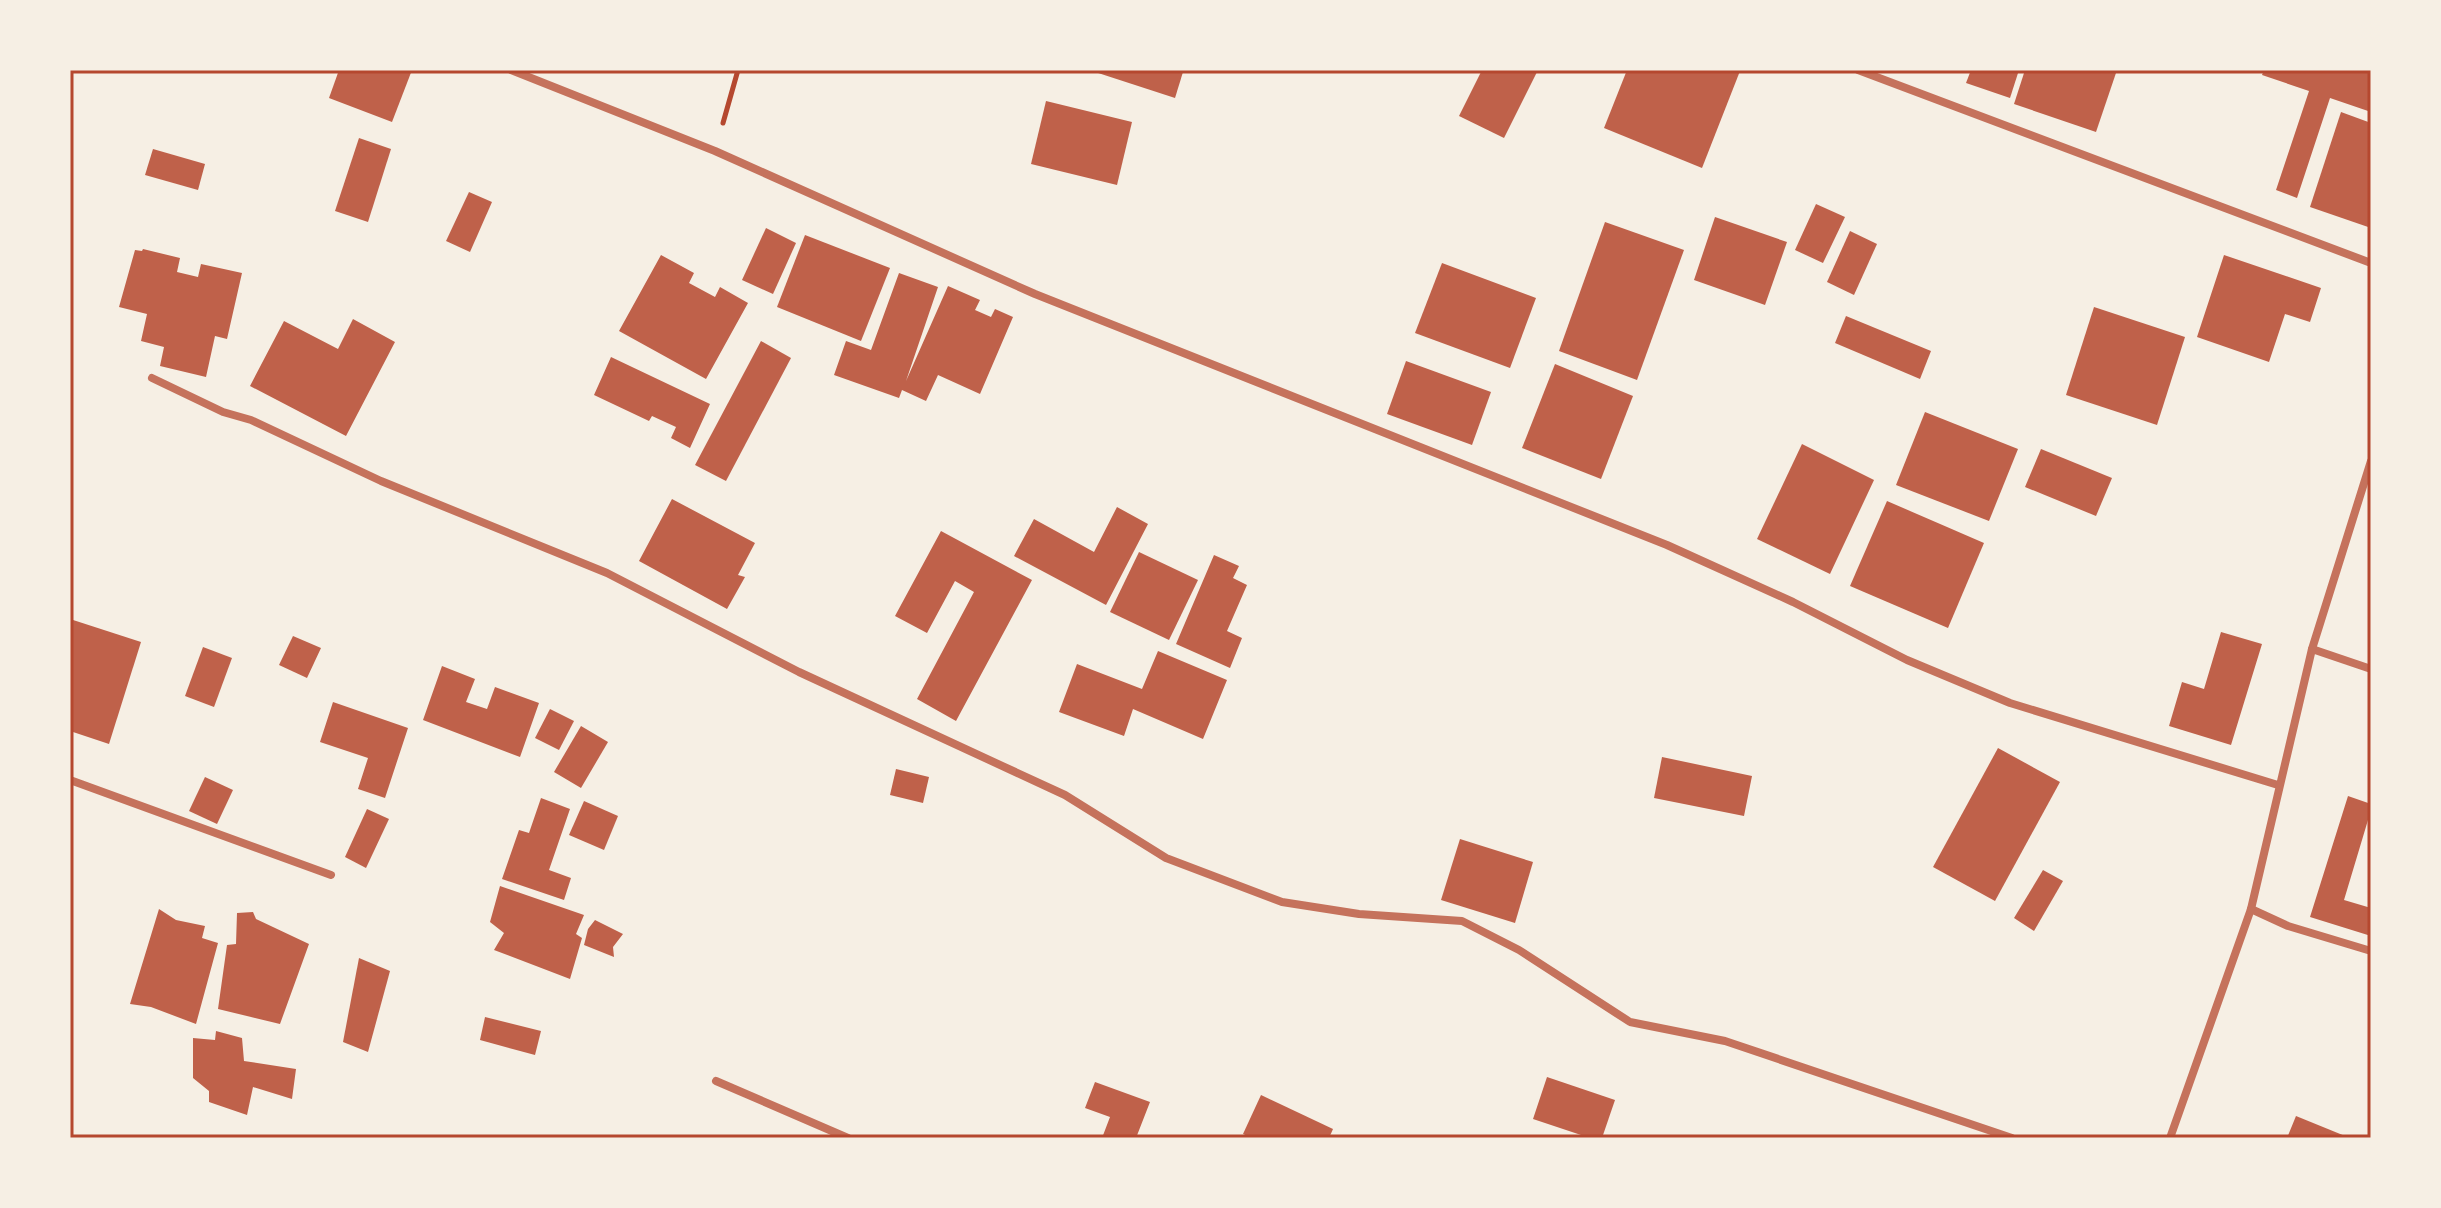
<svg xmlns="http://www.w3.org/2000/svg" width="2441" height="1208" viewBox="0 0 2441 1208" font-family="'Crimson Pro',serif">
  <rect width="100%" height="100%" fill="#f6efe4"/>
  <!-- building -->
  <g fill="#bf614a">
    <polygon points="339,70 412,70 392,122 329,98"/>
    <polygon points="1179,70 1183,72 1175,98 1092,71"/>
    <polygon points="1482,70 1538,70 1504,138 1459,116"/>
    <polygon points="1627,70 1740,71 1702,168 1604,128"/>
    <polygon points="1971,70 2019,70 2010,98 1966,83"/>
    <polygon points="2025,70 2117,70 2096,132 2014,104"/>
    <polygon points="2264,70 2371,70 2371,112 2330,98 2297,198 2276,190 2309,91 2262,75"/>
    <polygon points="1046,101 1132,122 1117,185 1031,164"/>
    <polygon points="2341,112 2371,123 2371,228 2310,207"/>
    <polygon points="359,138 391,149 368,222 335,211"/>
    <polygon points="153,149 205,164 198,190 145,175"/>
    <polygon points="469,192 492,202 470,252 446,241"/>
    <polygon points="1816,204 1845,217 1823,263 1795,250"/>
    <polygon points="1715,217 1787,242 1765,305 1694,280"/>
    <polygon points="1605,222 1684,250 1637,380 1559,351"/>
    <polygon points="766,228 796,243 773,294 742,280"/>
    <polygon points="1850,231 1877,244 1854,295 1827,282"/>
    <polygon points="805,235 890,268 861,341 777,307"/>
    <polygon points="143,249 180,258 177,272 198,277 201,264 242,273 227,339 215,336 206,377 160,366 164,347 141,341 147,314 119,307 135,250 142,251"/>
    <polygon points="661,255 694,273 689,283 715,297 720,287 748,303 706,379 619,331"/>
    <polygon points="2224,255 2321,288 2310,322 2285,314 2269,362 2197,337"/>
    <polygon points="1442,263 1536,298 1510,368 1415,333"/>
    <polygon points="899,273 938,287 906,381 948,286 980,300 975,310 991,317 995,309 1013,317 980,394 938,375 926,401 902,390 899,398 834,375 846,341 871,350"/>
    <polygon points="2094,307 2185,337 2157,425 2066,395"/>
    <polygon points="1846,316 1931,351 1920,379 1835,343"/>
    <polygon points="353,319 395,342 346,436 250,386 284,321 338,349"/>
    <polygon points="761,341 791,358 726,481 695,465"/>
    <polygon points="611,357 710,404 690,448 671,438 676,427 652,416 649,421 594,395"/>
    <polygon points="1406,361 1491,392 1472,445 1387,414"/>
    <polygon points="1555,364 1633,396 1601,479 1522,448"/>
    <polygon points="1925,412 2018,449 1989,521 1896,485"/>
    <polygon points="1802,444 1874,480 1830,574 1757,539"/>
    <polygon points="2041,449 2112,478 2096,516 2025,487"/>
    <polygon points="672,499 755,543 738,575 745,577 727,609 639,561"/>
    <polygon points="1887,501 1984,543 1948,628 1850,586"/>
    <polygon points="1117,507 1148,524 1106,605 1014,556 1034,519 1094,552"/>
    <polygon points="941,531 1032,580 956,721 917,699 974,592 955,581 927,633 895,616"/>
    <polygon points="1139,552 1198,580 1169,640 1110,612"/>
    <polygon points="1214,555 1239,566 1233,578 1247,585 1227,631 1242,638 1230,668 1176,644"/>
    <polygon points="70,619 141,642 109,744 70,731"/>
    <polygon points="2221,632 2262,644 2231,745 2169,726 2182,682 2204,689"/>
    <polygon points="293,636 321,648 307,678 279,665"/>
    <polygon points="203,647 232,658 214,707 185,696"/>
    <polygon points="1158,651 1227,680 1203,739 1133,709 1124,736 1059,712 1077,664 1142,689"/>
    <polygon points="442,666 475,679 466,702 487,709 495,687 539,703 520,757 423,720"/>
    <polygon points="333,702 408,728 385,798 358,789 368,758 320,742"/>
    <polygon points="550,709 574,721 559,750 535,738"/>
    <polygon points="581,726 608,742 581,788 554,772"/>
    <polygon points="1998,748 2060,782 1995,901 1933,867"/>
    <polygon points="1662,757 1752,776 1744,816 1654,798"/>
    <polygon points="896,769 929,777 923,803 890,795"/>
    <polygon points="205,777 233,790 217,824 189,811"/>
    <polygon points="2348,796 2371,804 2371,821 2368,820 2344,900 2371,908 2371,936 2310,917"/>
    <polygon points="541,798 570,809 549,870 571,878 564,900 502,879 519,830 529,833"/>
    <polygon points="584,801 618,816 604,850 569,835"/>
    <polygon points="367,809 389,819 366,868 345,857"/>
    <polygon points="1460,839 1533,862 1515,923 1441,900"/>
    <polygon points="2043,870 2063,881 2034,931 2014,918"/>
    <polygon points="500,886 584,915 576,934 582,938 570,979 494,950 504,933 490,922"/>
    <polygon points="159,909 176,920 205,926 202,938 218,943 196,1024 151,1007 130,1004"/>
    <polygon points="253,912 256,919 309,944 280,1024 218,1009 227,945 236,944 237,913"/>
    <polygon points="595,920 623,934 613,947 614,957 584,945 588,929"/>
    <polygon points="359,958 390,971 368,1052 343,1042"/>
    <polygon points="485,1017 541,1031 535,1055 480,1040"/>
    <polygon points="216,1031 242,1038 244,1061 296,1069 292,1099 253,1087 247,1115 209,1102 209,1091 193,1078 193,1038 215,1040"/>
    <polygon points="1547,1077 1615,1100 1602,1138 1590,1138 1533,1119"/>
    <polygon points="1095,1082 1150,1102 1136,1138 1102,1138 1110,1117 1085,1108"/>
    <polygon points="1261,1095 1333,1129 1329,1138 1252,1138 1243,1134"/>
    <polygon points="2296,1116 2350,1138 2287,1138"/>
  </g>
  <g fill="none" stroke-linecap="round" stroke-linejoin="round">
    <!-- path -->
    <polyline stroke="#b5482f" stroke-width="5" points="723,123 738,70"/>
    <!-- minor -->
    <g stroke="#c5725c" stroke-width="8">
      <polyline points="511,70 715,151 1035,294 1667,545 1793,602 1907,660 2010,703 2278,785"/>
      <polyline points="1858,70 2371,263"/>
      <polyline points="152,378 223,412 251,420 381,481 607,573 799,672 1065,795 1166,858 1282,902 1359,914 1462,921 1519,950 1630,1022 1725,1041 2012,1138"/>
      <polyline points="2312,649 2371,669"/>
      <polyline points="70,780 331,875"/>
      <polyline points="2251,909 2288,926 2371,951"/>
      <polyline points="716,1081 848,1138"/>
      <polyline points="2170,1138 2251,909 2312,649 2371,461"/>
    </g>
  </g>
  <!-- border -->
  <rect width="2441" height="1208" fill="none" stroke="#f6efe4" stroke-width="144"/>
  <rect x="72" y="72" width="2297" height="1064" fill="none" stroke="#b5482f" stroke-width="3"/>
</svg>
